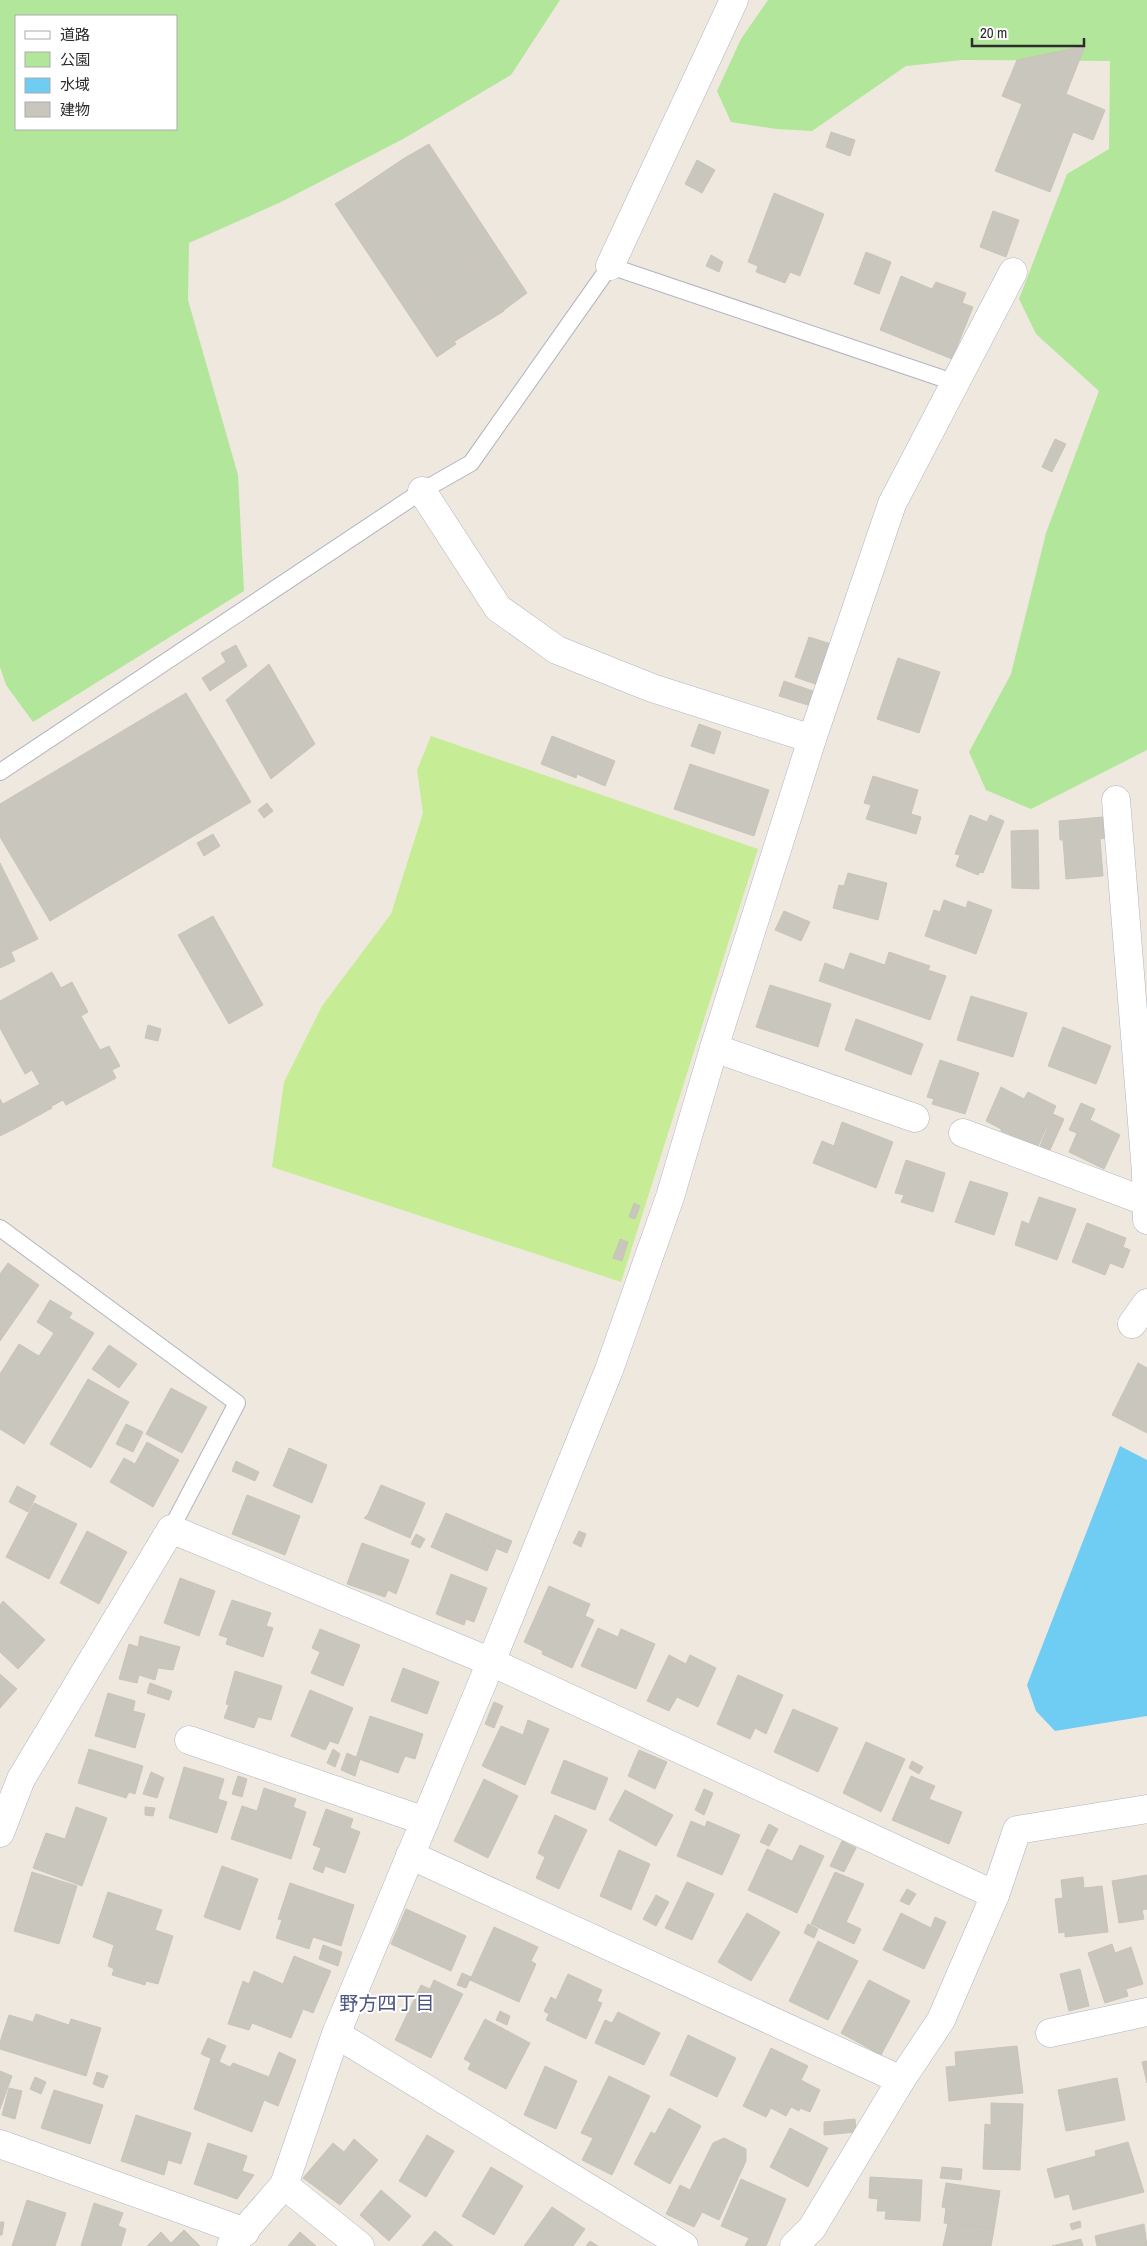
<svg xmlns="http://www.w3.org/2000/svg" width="1147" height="2246" viewBox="0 0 1147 2246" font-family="'Archivo Narrow','Noto Sans JP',sans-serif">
  <rect width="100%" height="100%" fill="#eee8de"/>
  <!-- green -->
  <g fill="#b2e69a" fill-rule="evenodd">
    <path d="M0,0H560L511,75L403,139L281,202L189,243L188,300L238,475L244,591L33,722L6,685L0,667ZM176,16V129H16V16Z"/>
    <polygon points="768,0 1147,0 1147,750 1031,809 986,790 969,752 1011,674 1046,533 1099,391 1036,334 1019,299 1067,174 1109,149 1110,61 963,60 906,66 812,131 776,129 731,122 717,91 741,39"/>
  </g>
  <!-- pitch -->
  <polygon fill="#c6ed95" points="431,736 758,849 621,1282 272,1167 284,1082 322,1006 391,914 423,813 417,770"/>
  <!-- water -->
  <polygon fill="#6fccf2" points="1120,1446 1147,1460 1147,1716 1055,1731 1036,1711 1027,1685"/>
  <!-- building -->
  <g fill="#c9c6bd" stroke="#cac4b8">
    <polygon points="1085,46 1066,94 1105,110 1093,140 1073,132 1050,192 995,171 1022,104 1002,96 1017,60"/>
    <polygon points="831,132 855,140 850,156 826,147"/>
    <polygon points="429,144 527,293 504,310 403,159"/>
    <polygon points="403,159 504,311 455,341 354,192"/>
    <polygon points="697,160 715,170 702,193 685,184"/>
    <polygon points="354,192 456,344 437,357 335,204"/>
    <polygon points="774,193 824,214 800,276 790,272 785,283 756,272 758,266 748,262"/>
    <polygon points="993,211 1019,220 1006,257 980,247"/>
    <polygon points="866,252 891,262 879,294 854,284"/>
    <polygon points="711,255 723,262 719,272 706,266"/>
    <polygon points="901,276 932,289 936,282 966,293 962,303 973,307 952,359 880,330"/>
    <polygon points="1055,439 1066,444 1052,472 1042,467"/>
    <polygon points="809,637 831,644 818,685 795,677"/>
    <polygon points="236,645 247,666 210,691 202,678 226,662 221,653"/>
    <polygon points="898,658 940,672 919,733 877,719"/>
    <polygon points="269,664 315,744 271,779 226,700"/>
    <polygon points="784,681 816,692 811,706 779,696"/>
    <polygon points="186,693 251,802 50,921 0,837 0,804"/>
    <polygon points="699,724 721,732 714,754 691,746"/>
    <polygon points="552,736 615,761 605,786 577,774 576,778 541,764"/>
    <polygon points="690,764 769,790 754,836 674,809"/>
    <polygon points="873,776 918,790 911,814 921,817 916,834 866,819 871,805 864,803"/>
    <polygon points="267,803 273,811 264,818 258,810"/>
    <polygon points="970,815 987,822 990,815 1004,821 983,873 980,872 978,875 956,866 960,855 955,854"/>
    <polygon points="1103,817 1105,838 1100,839 1103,876 1066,879 1063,840 1060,840 1059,821"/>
    <polygon points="1038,830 1039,889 1012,888 1011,831"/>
    <polygon points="213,834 220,846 204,856 197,843"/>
    <polygon points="0,863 38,939 11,952 15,961 0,968"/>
    <polygon points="848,873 887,883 878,920 833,908 839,885 844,886"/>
    <polygon points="944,900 966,908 968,901 992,910 976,954 925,936 934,910 940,912"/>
    <polygon points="784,911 810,922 801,941 775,930"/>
    <polygon points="213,916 263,1005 229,1024 178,935"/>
    <polygon points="889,952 930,966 928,970 946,976 930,1020 819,981 825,963 844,970 850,953 885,965"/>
    <polygon points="52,972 61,988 72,982 88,1012 81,1016 100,1050 109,1046 120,1066 112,1070 116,1078 66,1105 63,1100 52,1106 32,1070 25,1074 0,1028 0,1001"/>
    <polygon points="770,985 831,1004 818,1047 756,1027"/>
    <polygon points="971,996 1027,1013 1013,1057 957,1040"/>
    <polygon points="856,1019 923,1044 911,1075 845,1050"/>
    <polygon points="148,1025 161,1029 158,1041 145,1038"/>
    <polygon points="1063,1027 1111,1046 1096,1084 1048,1066"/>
    <polygon points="940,1060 979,1073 965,1114 932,1104 934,1099 927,1097"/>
    <polygon points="40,1084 52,1108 16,1128 3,1104"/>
    <polygon points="1001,1087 1024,1099 1028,1092 1056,1106 1038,1146 1001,1131 1001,1129 986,1121"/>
    <polygon points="0,1099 16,1128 0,1136"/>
    <polygon points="1081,1103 1095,1109 1090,1120 1120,1135 1104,1169 1069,1152 1077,1133 1069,1130"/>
    <polygon points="1053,1114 1064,1119 1050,1150 1040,1146"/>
    <polygon points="842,1122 893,1142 876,1188 813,1163 822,1141 834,1146"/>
    <polygon points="906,1160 945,1173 933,1212 901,1202 904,1195 895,1193"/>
    <polygon points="970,1181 1008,1193 994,1235 955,1222"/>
    <polygon points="1039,1197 1076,1209 1057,1260 1015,1245 1022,1221 1029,1224"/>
    <polygon points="634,1203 640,1206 635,1219 629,1217"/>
    <polygon points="1087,1223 1126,1238 1123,1247 1130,1250 1123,1268 1110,1263 1105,1275 1072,1262"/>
    <polygon points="620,1239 628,1242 622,1261 613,1258"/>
    <polygon points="8,1263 39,1285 0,1341 0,1274"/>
    <polygon points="50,1300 72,1313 69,1318 94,1333 24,1444 0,1429 0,1374 19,1344 39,1356 54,1333 37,1322"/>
    <polygon points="109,1345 137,1364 119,1388 92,1369"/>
    <polygon points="1138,1363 1147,1368 1147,1433 1112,1415"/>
    <polygon points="88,1379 129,1402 91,1468 50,1444"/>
    <polygon points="171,1388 207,1407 182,1453 146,1434"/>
    <polygon points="126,1424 143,1432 133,1452 116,1444"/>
    <polygon points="147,1442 179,1460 153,1507 110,1482 124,1458 135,1464"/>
    <polygon points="289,1448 327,1465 312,1503 273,1486"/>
    <polygon points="236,1461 259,1472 255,1481 232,1471"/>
    <polygon points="381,1485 425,1503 410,1538 364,1518 368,1514"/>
    <polygon points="17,1486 36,1496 28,1512 9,1502"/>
    <polygon points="247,1495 300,1516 285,1555 232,1534"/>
    <polygon points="34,1503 77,1524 49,1579 6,1557"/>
    <polygon points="446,1513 488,1531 483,1543 496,1549 487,1571 431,1547"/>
    <polygon points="87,1531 127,1552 99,1604 60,1583"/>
    <polygon points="488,1531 512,1541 507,1553 483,1543"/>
    <polygon points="579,1531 586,1534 581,1547 573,1543"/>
    <polygon points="416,1534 425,1539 420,1548 411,1544"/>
    <polygon points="362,1543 409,1560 396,1594 388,1590 385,1597 347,1584"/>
    <polygon points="451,1574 487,1588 474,1622 466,1619 464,1625 436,1614"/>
    <polygon points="180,1578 215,1591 199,1636 164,1623"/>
    <polygon points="549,1586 590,1604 585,1616 594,1620 572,1668 542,1654 543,1651 524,1642"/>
    <polygon points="232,1600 271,1613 266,1626 273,1628 263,1657 226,1644 228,1638 219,1635"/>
    <polygon points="3,1601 45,1640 18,1669 0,1652 0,1605"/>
    <polygon points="598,1628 618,1637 621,1629 655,1644 636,1689 581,1666"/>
    <polygon points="320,1629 360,1645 343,1686 311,1673 320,1652 312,1648"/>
    <polygon points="140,1636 180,1647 173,1670 158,1668 155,1680 139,1675 137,1683 119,1679 129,1644 138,1647"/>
    <polygon points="669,1655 686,1664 690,1655 716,1668 698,1707 677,1697 669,1711 647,1701"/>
    <polygon points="403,1668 439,1682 427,1714 391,1701"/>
    <polygon points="235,1671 282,1686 271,1720 258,1717 254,1728 224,1718 229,1705 226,1704"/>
    <polygon points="0,1674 17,1689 0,1708"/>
    <polygon points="738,1675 783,1695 766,1734 755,1728 750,1739 717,1724"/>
    <polygon points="150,1683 172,1691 169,1700 147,1693"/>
    <polygon points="310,1690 353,1708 338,1744 330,1741 325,1750 291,1736"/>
    <polygon points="108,1693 135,1701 133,1711 145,1714 135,1748 95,1736"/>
    <polygon points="494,1702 503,1706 494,1728 485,1724"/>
    <polygon points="793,1709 838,1728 818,1772 774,1752"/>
    <polygon points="370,1716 423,1734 415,1759 405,1756 398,1773 356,1758"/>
    <polygon points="528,1720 549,1729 525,1785 482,1766 501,1726 523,1735"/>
    <polygon points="866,1742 905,1759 881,1812 843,1793"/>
    <polygon points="89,1749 143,1766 135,1794 129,1792 126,1798 78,1783"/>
    <polygon points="333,1749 340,1754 335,1767 327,1763"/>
    <polygon points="639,1750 667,1762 655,1789 628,1776"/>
    <polygon points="347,1753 360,1759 355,1776 341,1770"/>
    <polygon points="564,1760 608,1778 595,1810 551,1793"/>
    <polygon points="912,1761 923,1767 919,1774 909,1768"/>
    <polygon points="184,1767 224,1779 218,1799 227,1802 217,1833 169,1818"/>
    <polygon points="151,1772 164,1778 157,1798 143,1794"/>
    <polygon points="238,1776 247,1779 242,1797 232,1794"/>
    <polygon points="911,1776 935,1786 929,1799 962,1812 949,1844 892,1820"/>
    <polygon points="484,1779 518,1796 488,1858 454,1841"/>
    <polygon points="264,1788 296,1799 293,1807 306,1812 291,1859 231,1839 242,1806 257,1811"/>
    <polygon points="704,1789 713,1793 704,1815 695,1810"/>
    <polygon points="625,1790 673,1815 656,1846 609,1820"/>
    <polygon points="76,1807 107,1818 82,1886 33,1868 46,1833 65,1839"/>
    <polygon points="145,1807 155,1808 153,1816 145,1815"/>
    <polygon points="326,1809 353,1819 350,1828 360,1832 345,1873 325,1866 323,1873 313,1869 321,1848 313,1845"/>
    <polygon points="555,1815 587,1830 559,1889 536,1878 545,1857 538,1853"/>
    <polygon points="691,1821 705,1827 707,1821 740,1835 722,1875 677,1856"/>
    <polygon points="769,1824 778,1829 769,1846 760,1842"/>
    <polygon points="842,1841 856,1848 844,1872 830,1866"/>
    <polygon points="800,1845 824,1856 797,1913 748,1890 767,1849 792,1861"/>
    <polygon points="619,1850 650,1864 631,1910 600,1896"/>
    <polygon points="222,1866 258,1879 240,1930 204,1917"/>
    <polygon points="32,1872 77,1886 59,1944 14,1931"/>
    <polygon points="835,1872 864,1884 846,1922 861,1929 854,1944 811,1924"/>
    <polygon points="1147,1875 1147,1909 1142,1910 1144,1919 1119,1923 1112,1881"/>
    <polygon points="1083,1877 1084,1888 1102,1886 1108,1932 1065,1937 1065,1932 1059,1933 1055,1899 1063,1898 1061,1880"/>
    <polygon points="687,1882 714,1894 692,1940 665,1928"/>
    <polygon points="290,1883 354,1905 341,1946 313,1937 309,1949 276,1938 282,1920 278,1919"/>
    <polygon points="907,1889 916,1894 909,1905 900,1901"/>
    <polygon points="108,1892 162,1910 155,1930 173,1936 158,1984 146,1981 145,1985 112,1975 114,1969 108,1966 114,1945 93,1937"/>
    <polygon points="656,1895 669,1902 656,1926 643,1919"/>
    <polygon points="406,1909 466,1936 451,1971 391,1944"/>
    <polygon points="747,1913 780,1932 751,1981 718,1962"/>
    <polygon points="901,1913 931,1928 935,1917 946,1922 924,1969 883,1950"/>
    <polygon points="808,1924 818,1929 814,1938 804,1933"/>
    <polygon points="494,1927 538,1947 531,1961 536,1964 519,2002 470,1980"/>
    <polygon points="818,1941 858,1961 828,2020 789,2001"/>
    <polygon points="1112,1944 1115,1953 1131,1947 1143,1984 1126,1989 1128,1996 1105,2003 1088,1953"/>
    <polygon points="323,1945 342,1952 338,1966 319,1959"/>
    <polygon points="294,1956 331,1971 313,2013 303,2009 291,2038 252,2023 249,2030 228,2024 243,1981 249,1984 254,1971 283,1984"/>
    <polygon points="1080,1969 1089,2006 1069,2011 1060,1974"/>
    <polygon points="462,1973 471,1977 466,1988 457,1985"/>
    <polygon points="568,1974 602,1990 597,2001 602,2003 586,2039 546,2020 549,2014 544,2011 551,1997 556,2000"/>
    <polygon points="434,1980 463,1994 431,2058 395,2040 421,1985 430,1989"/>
    <polygon points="869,1980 910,2001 881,2055 841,2033"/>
    <polygon points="500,2011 510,2016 507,2025 496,2020"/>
    <polygon points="618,2012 660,2033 644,2065 595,2043 605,2020 612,2023"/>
    <polygon points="36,2014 69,2025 71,2019 101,2028 86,2076 0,2049 0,2042 9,2015 33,2022"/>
    <polygon points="485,2019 530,2043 506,2089 468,2069 471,2063 464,2059"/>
    <polygon points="688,2035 736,2058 717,2097 670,2075"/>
    <polygon points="208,2038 226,2046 219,2062 201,2054"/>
    <polygon points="1017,2046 1023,2093 949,2101 946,2067 956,2066 955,2052"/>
    <polygon points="771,2048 808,2066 801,2080 820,2090 810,2112 800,2108 799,2111 791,2107 786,2116 771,2108 766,2117 743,2106"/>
    <polygon points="279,2052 296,2060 278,2106 264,2100 252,2132 194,2109 211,2058 230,2067 233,2063 269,2077"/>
    <polygon points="1147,2061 1147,2083 1142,2062"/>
    <polygon points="545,2066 577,2081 556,2129 524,2115"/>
    <polygon points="0,2071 12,2076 0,2109"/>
    <polygon points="97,2072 108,2076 103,2088 93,2084"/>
    <polygon points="609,2076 650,2096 612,2175 582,2160 593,2138 581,2133"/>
    <polygon points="35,2077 46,2082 41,2094 30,2089"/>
    <polygon points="1117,2078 1125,2120 1066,2131 1058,2090"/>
    <polygon points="9,2088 22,2091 15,2119 2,2115"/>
    <polygon points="54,2090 103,2105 90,2144 41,2128"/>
    <polygon points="991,2103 1023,2104 1020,2170 983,2169 985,2124 991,2125"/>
    <polygon points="669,2108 701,2126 670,2184 634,2164 651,2132 655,2134"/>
    <polygon points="136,2115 191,2133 181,2164 168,2160 164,2175 121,2161"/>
    <polygon points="855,2119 856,2132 824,2135 824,2122"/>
    <polygon points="790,2128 828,2148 808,2187 770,2167"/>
    <polygon points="427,2135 454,2151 426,2197 399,2181"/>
    <polygon points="724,2138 746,2149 746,2161 719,2220 702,2212 694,2227 666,2214 680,2185 690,2190 713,2143"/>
    <polygon points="354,2139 378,2160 340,2205 303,2178 333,2143 344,2152"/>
    <polygon points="1128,2142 1144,2192 1073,2210 1069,2194 1055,2198 1047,2169 1096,2156 1095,2151"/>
    <polygon points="208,2143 247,2156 242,2171 254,2175 237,2199 194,2184"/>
    <polygon points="491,2167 523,2186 494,2235 462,2216"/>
    <polygon points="942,2167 962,2169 961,2180 940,2178"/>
    <polygon points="870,2177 922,2180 920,2221 885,2219 886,2211 877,2211 878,2199 869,2198"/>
    <polygon points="741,2179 786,2199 766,2246 745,2246 749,2238 721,2226"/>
    <polygon points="946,2183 1000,2191 994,2229 944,2223 946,2208 942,2207"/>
    <polygon points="381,2190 411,2216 389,2241 360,2215"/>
    <polygon points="27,2200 66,2213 55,2246 12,2246"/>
    <polygon points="94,2203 123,2213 118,2226 126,2229 121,2246 81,2246"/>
    <polygon points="552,2207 585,2229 573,2246 524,2246"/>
    <polygon points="1080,2221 1081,2227 1072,2230 1070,2224"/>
    <polygon points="0,2222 4,2222 2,2235 0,2235"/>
    <polygon points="948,2223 994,2229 991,2246 943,2246"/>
    <polygon points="1144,2224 1147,2246 1097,2246 1095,2236"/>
    <polygon points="184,2230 200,2246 147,2246 161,2232 171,2243"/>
    <polygon points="435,2231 453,2246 422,2246"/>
    <polygon points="300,2232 316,2246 288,2246"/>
    <polygon points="1081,2239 1083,2246 1052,2246"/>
    <polygon points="590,2241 598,2246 586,2246"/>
  </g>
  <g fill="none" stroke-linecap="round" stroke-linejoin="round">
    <defs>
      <g id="service">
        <polyline points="0,772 422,491 471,463 610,266 953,382"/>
        <polyline points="0,1228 237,1403 171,1529"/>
      </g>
      <g id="minor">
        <polyline points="610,266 734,0"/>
        <polyline points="422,491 498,608 557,650 652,688 812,739"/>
        <polyline points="1116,800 1146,1172 1147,1220"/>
        <polyline points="714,1048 915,1118"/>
        <polyline points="963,1133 1147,1202"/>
        <polyline points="1132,1324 1147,1303"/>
        <polyline points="189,1740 425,1821"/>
        <polyline points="0,1833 21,1779 171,1529 491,1662 995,1895"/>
        <polyline points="410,1855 901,2080"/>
        <polyline points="1050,2033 1147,2012"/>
        <polyline points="336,2034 684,2246"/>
        <polyline points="0,2144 245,2232"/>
        <polyline points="284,2185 360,2246"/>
        <polyline points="231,2246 284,2185 336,2034 491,1662 609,1370 670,1197 714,1048 812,739 892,504 1013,272"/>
        <polyline points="794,2246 812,2228 901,2080 941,2020 995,1895 1017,1830 1147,1809"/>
      </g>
    </defs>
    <!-- service casing -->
    <use href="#service" stroke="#b2b4c0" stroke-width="18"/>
    <!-- minor casing -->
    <use href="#minor" stroke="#b2b4c0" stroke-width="29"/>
    <!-- service -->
    <use href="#service" stroke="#fff" stroke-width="16"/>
    <!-- minor -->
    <use href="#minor" stroke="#fff" stroke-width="28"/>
  </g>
  <g text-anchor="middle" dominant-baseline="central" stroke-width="4" stroke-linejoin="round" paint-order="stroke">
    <!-- neighbourhood labels -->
    <g font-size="19" fill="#4b537f" stroke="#fff">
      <text x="387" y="2003">野方四丁目</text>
    </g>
  </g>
  <!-- legend -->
  <rect x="15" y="15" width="162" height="115" fill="#ffffff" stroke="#ababab"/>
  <rect x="25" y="31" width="25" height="8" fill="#ffffff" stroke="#ababab"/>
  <text x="60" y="40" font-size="15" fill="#2c2c2c">道路</text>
  <rect x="25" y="52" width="25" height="15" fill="#b2e69a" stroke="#ababab"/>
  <text x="60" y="65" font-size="15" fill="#2c2c2c">公園</text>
  <rect x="25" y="78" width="25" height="15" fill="#6fccf2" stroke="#ababab"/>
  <text x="60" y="90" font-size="15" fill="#2c2c2c">水域</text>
  <rect x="25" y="102" width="25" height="15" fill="#c9c6bd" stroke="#ababab"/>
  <text x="60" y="115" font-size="15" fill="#2c2c2c">建物</text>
  <!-- scale -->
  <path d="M972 38v8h112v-8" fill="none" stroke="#2c2c2c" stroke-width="2.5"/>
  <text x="980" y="38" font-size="15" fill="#2c2c2c" stroke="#ffffff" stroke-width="4" paint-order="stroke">20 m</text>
</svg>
